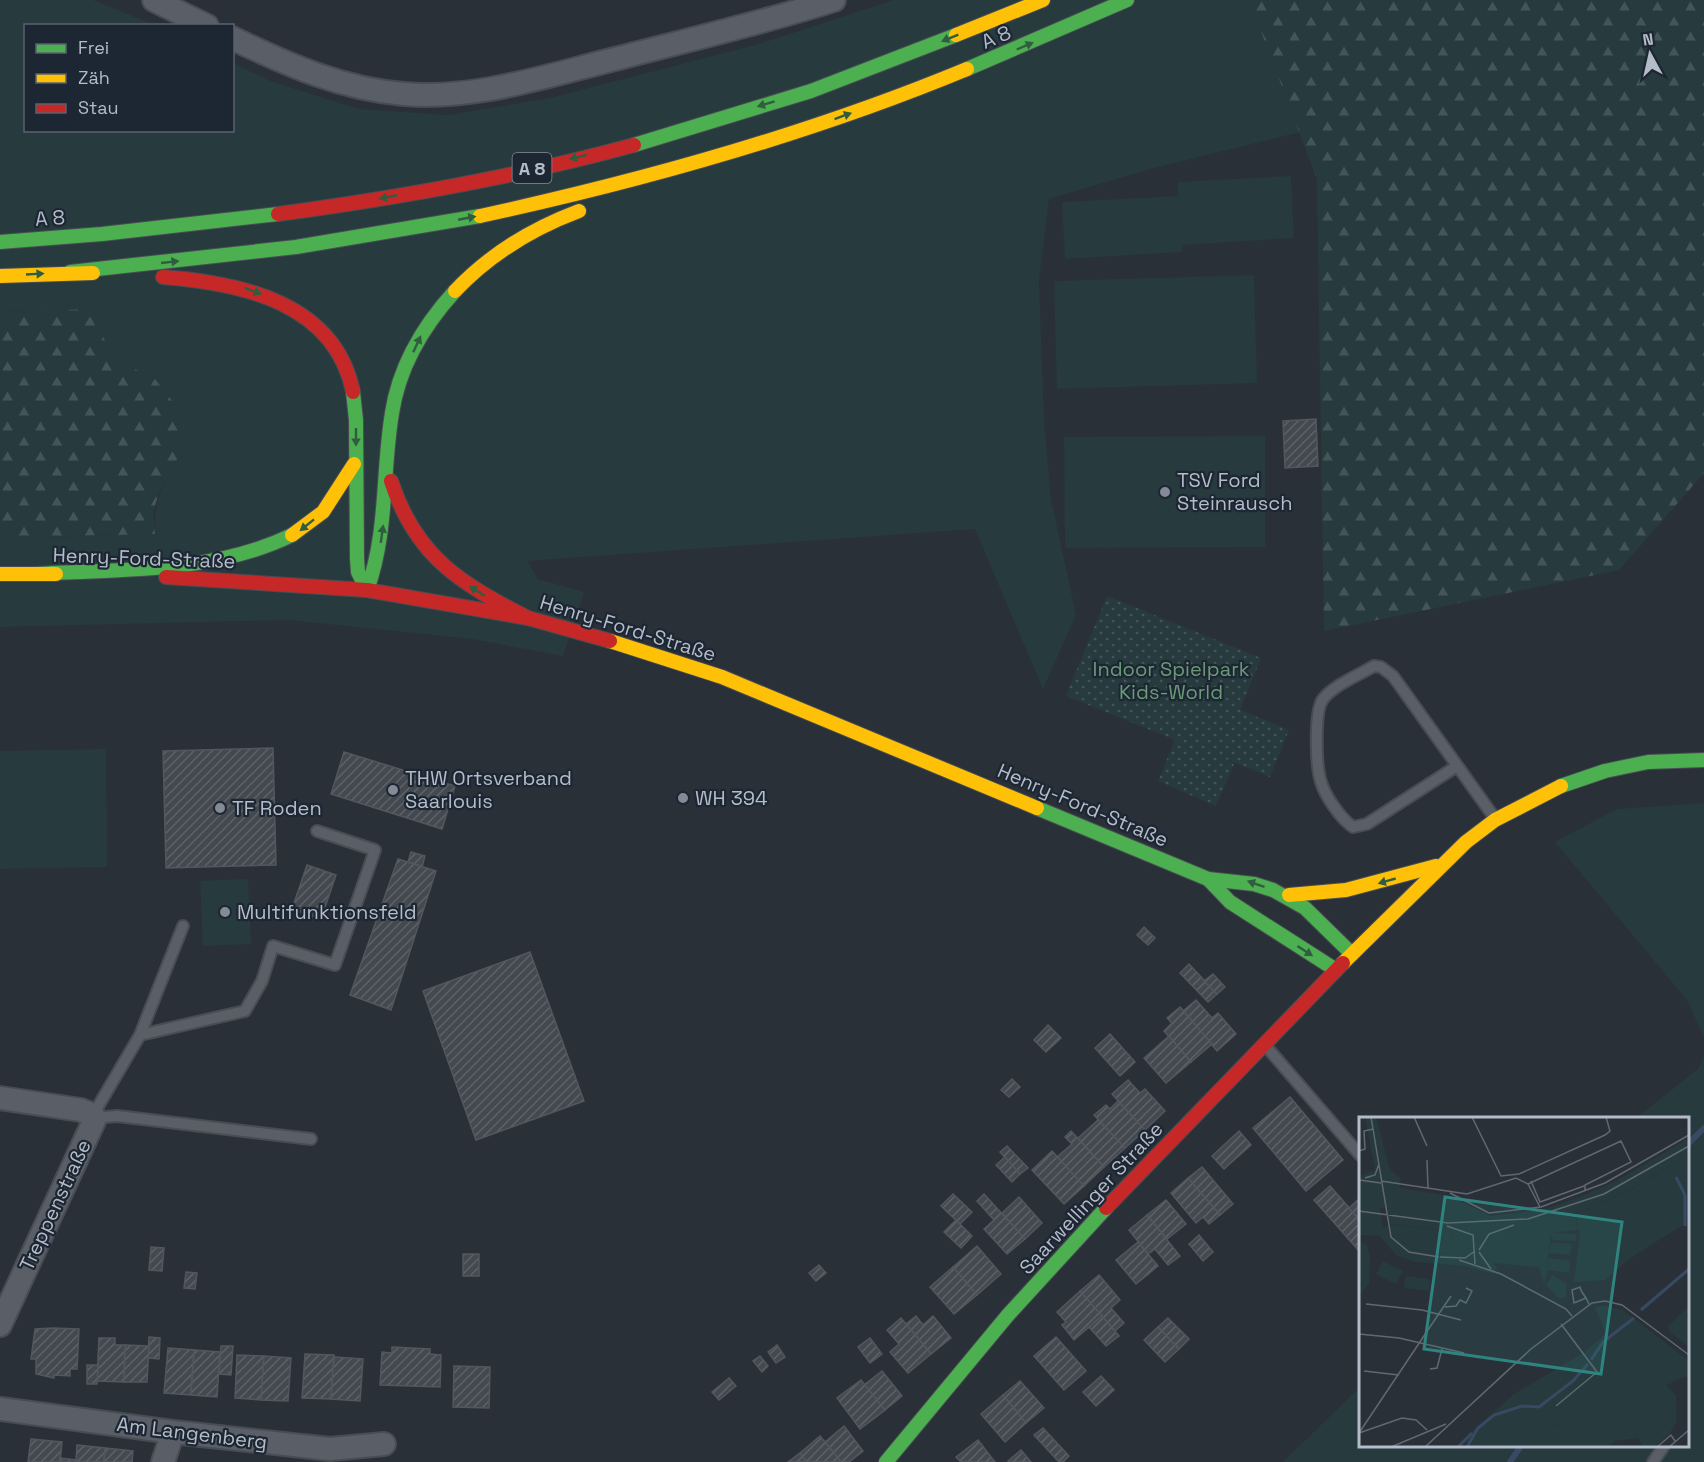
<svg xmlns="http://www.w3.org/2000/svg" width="1704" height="1462" viewBox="0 0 1704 1462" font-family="'Space Grotesk',sans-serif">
  <defs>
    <pattern id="forest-firs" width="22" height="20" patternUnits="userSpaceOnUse" patternTransform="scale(1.5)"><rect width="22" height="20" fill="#273a3e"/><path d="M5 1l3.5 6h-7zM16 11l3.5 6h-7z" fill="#445559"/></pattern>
    <pattern id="park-dots" width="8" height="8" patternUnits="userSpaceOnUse" patternTransform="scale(1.5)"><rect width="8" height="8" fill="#273a3e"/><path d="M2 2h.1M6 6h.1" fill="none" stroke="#445559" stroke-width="1.8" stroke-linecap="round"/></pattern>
    <pattern id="building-hatch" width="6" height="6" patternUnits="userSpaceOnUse" patternTransform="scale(1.5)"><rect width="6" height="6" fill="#444950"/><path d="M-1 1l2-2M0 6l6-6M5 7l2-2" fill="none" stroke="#5d6168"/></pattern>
  </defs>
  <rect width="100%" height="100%" fill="#2a3038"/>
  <!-- green -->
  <g fill="#273a3e">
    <path d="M0,0H93L155,25L26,26V130H232L233,63L270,81L359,109L448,115L550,98L759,44L894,0H1249L1300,132L1150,169L1049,199L1039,281L1044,419L1051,499L1076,615L1043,689L975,529L527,561L538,579L584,592L563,656L472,639L288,620L0,627V538L155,534C153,500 163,485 179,456L155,379L111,357L93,309L0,312Z"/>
    <polygon points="1291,176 1294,238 1182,245 1182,252 1065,259 1062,202 1178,196 1178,182"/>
    <polygon points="1254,275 1257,383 1057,389 1054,281"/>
    <polygon points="1265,436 1265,547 1065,548 1064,437"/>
    <polygon points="106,749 107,867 0,869 0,751"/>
    <polygon points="1704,803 1704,1037 1687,1000 1555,842 1617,809"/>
    <polygon points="248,879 251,944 203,946 200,881"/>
    <polygon points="1704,1056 1704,1462 1283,1462 1360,1387 1360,1446 1688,1446 1688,1118 1636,1118 1698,1069"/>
  </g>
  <!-- forest -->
  <g fill="url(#forest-firs)">
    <polygon points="1249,0 1704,0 1704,473 1619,570 1324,631 1317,179"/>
    <polygon points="93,309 111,357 155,379 185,417 179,456 160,491 153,512 155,534 0,538 0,312"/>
  </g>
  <!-- park -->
  <polygon fill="url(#park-dots)" points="1107,596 1261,658 1240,710 1289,730 1270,777 1221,757 1234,764 1216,806 1158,781 1175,740 1066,696"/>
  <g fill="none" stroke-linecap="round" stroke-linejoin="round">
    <!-- stream -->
    <g stroke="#384963" stroke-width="6">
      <polyline points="1688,1144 1704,1128"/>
      <polyline points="1510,1462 1521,1446"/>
    </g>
  </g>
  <!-- building -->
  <g fill="url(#building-hatch)" stroke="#52575f" stroke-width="1.5">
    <polygon points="1316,419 1318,466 1285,468 1283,421"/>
    <polygon points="273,748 276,865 166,868 163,751"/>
    <polygon points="344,752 455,786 442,829 331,794"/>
    <polygon points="411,852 425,856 422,867 408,862"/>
    <polygon points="398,859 436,871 391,1010 350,995"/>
    <polygon points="307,865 336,875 321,919 292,909"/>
    <polygon points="1144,927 1155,938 1148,945 1137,935"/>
    <polygon points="530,952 584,1101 476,1140 423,991"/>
    <polygon points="1189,964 1217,994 1208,1002 1180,973"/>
    <polygon points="1213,974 1225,987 1217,994 1204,981"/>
    <polygon points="1196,1000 1212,1018 1218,1013 1236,1034 1217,1051 1183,1011"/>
    <polygon points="1180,1007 1212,1044 1191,1062 1164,1031 1172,1023 1167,1018"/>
    <polygon points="1048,1025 1061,1038 1046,1052 1034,1040"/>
    <polygon points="1110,1034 1135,1062 1120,1076 1095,1048"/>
    <polygon points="1169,1036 1191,1062 1166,1083 1144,1058"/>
    <polygon points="1012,1079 1020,1087 1009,1097 1001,1090"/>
    <polygon points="1128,1080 1140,1093 1145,1089 1165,1111 1145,1130 1112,1094"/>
    <polygon points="1290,1097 1343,1160 1306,1191 1253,1128"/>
    <polygon points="1118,1101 1145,1130 1125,1148 1094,1115 1106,1105 1110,1109"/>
    <polygon points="1098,1120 1125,1148 1104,1167 1078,1138"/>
    <polygon points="1071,1131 1104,1167 1084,1186 1057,1157 1072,1144 1065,1137"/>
    <polygon points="1239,1131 1251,1145 1224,1169 1212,1156"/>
    <polygon points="1007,1146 1028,1168 1020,1174 1000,1152"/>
    <polygon points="1052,1151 1084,1186 1064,1204 1032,1170"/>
    <polygon points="1005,1157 1020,1174 1012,1182 996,1165"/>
    <polygon points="1202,1167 1233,1204 1220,1215 1188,1178"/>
    <polygon points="1188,1178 1220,1215 1209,1224 1203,1217 1196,1223 1171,1193"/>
    <polygon points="1330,1186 1360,1220 1360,1252 1314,1200"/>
    <polygon points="953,1194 972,1212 960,1224 941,1206"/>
    <polygon points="984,1194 1025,1239 1007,1254 984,1229 994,1220 977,1201"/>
    <polygon points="1019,1197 1042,1223 1025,1239 1002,1213"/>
    <polygon points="1360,1198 1360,1220 1349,1208"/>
    <polygon points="1166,1200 1186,1224 1167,1239 1147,1215"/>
    <polygon points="1147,1215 1180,1256 1168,1265 1155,1249 1148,1254 1129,1230"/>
    <polygon points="956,1220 972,1236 961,1248 944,1232"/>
    <polygon points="1199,1235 1213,1252 1203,1261 1189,1244"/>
    <polygon points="1138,1242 1158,1266 1136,1284 1116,1260"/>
    <polygon points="977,1246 1001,1274 977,1295 953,1267"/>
    <polygon points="151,1247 164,1248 162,1271 149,1270"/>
    <rect x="463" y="1254" width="16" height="22"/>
    <polygon points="819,1265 826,1273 816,1281 809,1273"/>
    <polygon points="953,1267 977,1295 954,1314 930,1287"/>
    <polygon points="186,1272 197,1273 195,1289 184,1288"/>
    <polygon points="1099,1275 1120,1300 1111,1308 1124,1323 1115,1331 1080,1291"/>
    <polygon points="1080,1291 1102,1316 1074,1340 1062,1325 1066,1322 1057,1312"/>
    <polygon points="916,1316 923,1325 933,1316 951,1338 931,1354 906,1324"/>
    <polygon points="1102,1316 1119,1336 1106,1346 1089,1327"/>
    <polygon points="901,1318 931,1354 908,1373 890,1352 899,1344 887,1330"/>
    <polygon points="1168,1318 1189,1339 1179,1349 1158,1327"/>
    <polygon points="1158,1327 1179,1349 1165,1362 1144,1340"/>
    <polygon points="53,1328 79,1329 77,1369 70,1369 70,1376 54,1375 54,1378 36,1374 36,1359 31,1359 35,1329"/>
    <polygon points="149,1337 160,1338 159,1359 148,1358"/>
    <polygon points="1056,1337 1086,1371 1064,1390 1034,1356"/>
    <polygon points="99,1338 115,1338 115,1345 125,1345 124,1382 97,1381"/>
    <polygon points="870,1338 882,1354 870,1363 858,1347"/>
    <polygon points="125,1345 149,1346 147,1382 124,1382"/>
    <polygon points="777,1345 785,1357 776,1363 768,1352"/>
    <polygon points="221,1346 233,1346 231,1375 219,1374"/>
    <polygon points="392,1347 430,1349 430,1354 441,1355 440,1387 380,1385 382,1352 392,1353"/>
    <polygon points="168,1348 194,1350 191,1395 164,1393"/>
    <polygon points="194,1350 220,1352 217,1397 191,1395"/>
    <polygon points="305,1354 334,1355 331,1399 302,1398"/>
    <polygon points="237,1355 264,1356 261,1400 235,1398"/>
    <polygon points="264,1356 291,1358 288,1401 261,1400"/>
    <polygon points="760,1356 768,1366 762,1372 753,1361"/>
    <polygon points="334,1357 363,1359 360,1401 331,1399"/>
    <polygon points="87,1365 98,1365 97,1384 87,1384"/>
    <polygon points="454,1366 490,1367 489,1408 453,1407"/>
    <polygon points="882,1371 902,1396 885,1410 864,1385"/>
    <polygon points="1101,1376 1114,1390 1096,1406 1083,1392"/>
    <polygon points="729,1378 736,1386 719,1400 712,1392"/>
    <polygon points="861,1380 885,1410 860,1429 837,1398"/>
    <polygon points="1020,1381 1044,1408 1026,1423 1003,1395"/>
    <polygon points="1003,1395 1026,1423 1005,1442 981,1414"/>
    <polygon points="844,1426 863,1451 849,1462 841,1462 825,1442"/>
    <polygon points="1043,1428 1069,1456 1063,1462 1059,1462 1034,1435"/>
    <polygon points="820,1436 825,1442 841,1462 807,1462 800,1453"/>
    <polygon points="31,1439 62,1442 60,1462 28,1462"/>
    <polygon points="978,1440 995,1462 961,1462 956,1457"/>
    <polygon points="77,1445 105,1448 104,1462 76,1462"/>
    <polygon points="105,1448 133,1451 132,1462 104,1462"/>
    <polygon points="1021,1450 1031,1462 1009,1462 1008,1461"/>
    <polygon points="800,1453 807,1462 788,1462"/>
    <polygon points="60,1458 76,1460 76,1462 60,1462"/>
  </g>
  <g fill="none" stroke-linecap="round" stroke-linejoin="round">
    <defs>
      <g id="lane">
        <path d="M1457,766L1367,824L1353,827C1341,819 1325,796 1321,782C1316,767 1314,711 1323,699C1334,685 1359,675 1374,666L1381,667L1393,676L1494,817"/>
        <polyline points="140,1035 245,1011 262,981 273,946 335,965 375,850 317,831"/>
        <polyline points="1265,1045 1360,1155"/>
        <polyline points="93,1115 140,1035 183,926"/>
        <polyline points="94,1118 117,1116 311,1139"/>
        <polyline points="1653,1462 1664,1446"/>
      </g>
      <g id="street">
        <polyline points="154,0 207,26"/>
        <path d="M232,38C288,65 342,89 404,94C477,100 549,75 619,58C691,39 763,23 834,0"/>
        <polyline points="0,1098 81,1110 93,1115 94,1121 0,1325"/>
        <polyline points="0,1409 173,1432 330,1449 384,1444"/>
        <polyline points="163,1462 173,1432"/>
      </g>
      <g id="fast">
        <polyline points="967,69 1127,0"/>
        <polyline points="634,145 811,91 956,35"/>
        <polyline points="0,242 102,234 278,214"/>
        <polyline points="70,272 296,247 480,216"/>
        <polyline points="353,392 356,420 357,559 358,572 367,590"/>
        <path d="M31,574C118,569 212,574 292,535"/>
        <path d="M367,590C388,532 382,473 392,413C399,367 424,325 455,291"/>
        <polyline points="1561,786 1605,771 1648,762 1704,760"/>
        <polyline points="1037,808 1208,879 1254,884 1273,890 1305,908 1352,954"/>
        <polyline points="1208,879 1230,902 1336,970"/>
        <polyline points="886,1462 1008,1315 1106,1208"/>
      </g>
      <g id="slow">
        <polyline points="956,35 1043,0"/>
        <path d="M480,216C646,180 810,134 967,69"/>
        <polyline points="0,276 93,273"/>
        <path d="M455,291C490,254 531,229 579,211"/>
        <polyline points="292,535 323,512 354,464"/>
        <polyline points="0,574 56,574"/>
        <polyline points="610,641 722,677 1037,808"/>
        <polyline points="1289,895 1346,890 1436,866"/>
        <polyline points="1343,963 1466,842 1495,820 1561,786"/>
      </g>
      <g id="jam">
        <path d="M278,214C397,198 517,177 634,145"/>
        <path d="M163,277C240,283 335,302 353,392"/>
        <path d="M391,481C416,557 460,583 528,618"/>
        <polyline points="166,577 367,590 528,618 610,641"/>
        <polyline points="1106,1208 1343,963"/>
      </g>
    </defs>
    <!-- lane casing -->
    <use href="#lane" stroke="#484c53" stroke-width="14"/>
    <!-- street casing -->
    <use href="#street" stroke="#484c53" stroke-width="26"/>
    <!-- fast casing -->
    <use href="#fast" stroke="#484c53" stroke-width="16"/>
    <!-- slow casing -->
    <use href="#slow" stroke="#484c53" stroke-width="16"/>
    <!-- jam casing -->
    <use href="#jam" stroke="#484c53" stroke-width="16"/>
    <!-- lane -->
    <use href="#lane" stroke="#5a5e66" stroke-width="10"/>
    <!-- street -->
    <use href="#street" stroke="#5a5e66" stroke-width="22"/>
    <!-- fast -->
    <use href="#fast" stroke="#4caf50" stroke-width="14"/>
    <!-- slow -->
    <use href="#slow" stroke="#ffc107" stroke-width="14"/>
    <!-- jam -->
    <use href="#jam" stroke="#c62828" stroke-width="14"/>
  </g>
  <!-- one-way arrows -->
  <defs><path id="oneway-solid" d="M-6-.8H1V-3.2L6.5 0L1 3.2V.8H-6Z" transform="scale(1.5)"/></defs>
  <g fill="#305d3f">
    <use href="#oneway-solid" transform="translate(950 38) rotate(158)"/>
    <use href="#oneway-solid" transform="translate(1025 46) rotate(-23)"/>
    <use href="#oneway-solid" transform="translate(766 104) rotate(163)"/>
    <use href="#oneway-solid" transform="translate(843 116) rotate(-20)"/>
    <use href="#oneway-solid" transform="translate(578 157) rotate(166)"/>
    <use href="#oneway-solid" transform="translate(388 197) rotate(169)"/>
    <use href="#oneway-solid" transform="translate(467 218) rotate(-11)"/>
    <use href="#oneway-solid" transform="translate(170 262) rotate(-6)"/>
    <use href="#oneway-solid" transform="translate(35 274) rotate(-3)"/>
    <use href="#oneway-solid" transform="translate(253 291) rotate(20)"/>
    <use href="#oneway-solid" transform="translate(417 344) rotate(-65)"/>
    <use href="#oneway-solid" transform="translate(356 437) rotate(90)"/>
    <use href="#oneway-solid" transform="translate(307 525) rotate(141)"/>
    <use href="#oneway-solid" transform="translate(382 534) rotate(-82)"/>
    <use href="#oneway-solid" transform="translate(477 591) rotate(-148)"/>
    <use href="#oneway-solid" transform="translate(1387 881) rotate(164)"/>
    <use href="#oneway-solid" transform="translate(1256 884) rotate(-161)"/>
    <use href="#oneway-solid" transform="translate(1305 951) rotate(33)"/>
  </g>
  <!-- markers -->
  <g fill="#848b96" stroke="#1d2633" stroke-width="2">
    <circle cx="1165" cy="492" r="6"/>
    <circle cx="393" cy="790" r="6"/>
    <circle cx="683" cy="798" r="6"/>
    <circle cx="220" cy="808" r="6"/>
    <circle cx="225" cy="912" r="6"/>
  </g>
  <g text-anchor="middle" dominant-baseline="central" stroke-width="4.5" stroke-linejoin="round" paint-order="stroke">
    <!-- shield labels -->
    <rect fill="#1d2633" stroke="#878f9c" stroke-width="1.5" x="512.5" y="153" width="39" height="30" rx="4.5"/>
    <g font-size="18" font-weight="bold" fill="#b4bcc9">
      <text x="532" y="168">A 8</text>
    </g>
    <!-- street labels -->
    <g font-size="20" fill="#b4bcc9" stroke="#1d2633">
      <text transform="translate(996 37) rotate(-23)">A 8</text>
      <text transform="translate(50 218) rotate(-4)">A 8</text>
      <text transform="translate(144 558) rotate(2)">Henry-Ford-Straße</text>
      <text transform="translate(628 628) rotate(17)">Henry-Ford-Straße</text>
      <text transform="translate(1083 805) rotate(23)">Henry-Ford-Straße</text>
      <text transform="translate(1091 1198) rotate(-47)">Saarwellinger Straße</text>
      <text transform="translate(55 1205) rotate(-65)">Treppenstraße</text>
      <text transform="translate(192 1433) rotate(7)">Am Langenberg</text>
    </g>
    <!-- poi labels -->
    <g font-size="20" fill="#b4bcc9" stroke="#1d2633" text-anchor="start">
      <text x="1177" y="480">TSV Ford<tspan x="1177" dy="23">Steinrausch</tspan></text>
      <text x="405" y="778">THW Ortsverband<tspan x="405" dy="23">Saarlouis</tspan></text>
      <text x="695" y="798">WH 394</text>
      <text x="232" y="808">TF Roden</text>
      <text x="237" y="912">Multifunktionsfeld</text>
    </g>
    <!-- park labels -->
    <g font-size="20" fill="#6b9a76" stroke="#1d2633">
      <text x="1171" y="669">Indoor Spielpark<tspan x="1171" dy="23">Kids-World</tspan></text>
    </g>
  </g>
  <!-- overview -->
  <g transform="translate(1359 1117)">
    <rect width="330" height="330" fill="#2a3038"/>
    <path d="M6,0H17L31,53L41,61V71L91,79L131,99L181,93L218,81L257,64L330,21V38L273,72L216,97L219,113L194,116L218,117L217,124L193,123L192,116L188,151L190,141L211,144L210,156L189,153L185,167L180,150L133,146L138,150L135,157L107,149L56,145L37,138L21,119L0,118V65L3,58L16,53ZM28,90L31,107L91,114L98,130L94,138L53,132L32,109L24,110L21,91ZM0,124L8,128L11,138L10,167L0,178ZM192,125L213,127L211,138L190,136ZM24,144L44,154L37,167L17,157ZM47,159L71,162L70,174L45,171ZM243,188L264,193L330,244V262L326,259L300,272L274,263L245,288L226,266L197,290L216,312H203L181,300L158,330H111L105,322L155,277L226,235L247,216L236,191Z" fill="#273a3e" fill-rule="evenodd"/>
    <path d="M330,38V104L270,142L246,163L215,165L221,118L216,97L273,72ZM31,107L91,114L98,130L94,138L53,132L36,119ZM330,189V230L312,216L309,209ZM255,279L279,321L256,324L250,330H157L165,310L181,300L203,312H216Z" fill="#273a3e"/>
    <path d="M193,158L208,167L207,180L201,182L187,168ZM274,263L300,272L305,266L317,278L318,304L311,316L295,330H284L255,279ZM226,265L245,288L216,312L197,290Z" fill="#273a3e"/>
    <path fill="none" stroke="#384963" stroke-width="3" d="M317,60L326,78V109M282,193L330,152M232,243L244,225L275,201M99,330L113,316M108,330L119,311L135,298L163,289L180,290L214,264L229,247"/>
    <path fill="none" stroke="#616872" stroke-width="1.5" d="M12,0L32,120L50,135L80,140M55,0L68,29M113,0L142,59L160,57L246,18L251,14L247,0M0,34L6,32L5,14L14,12M68,43L69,72M6,61L16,58L20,47M0,63L22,66M22,64L108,77L157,61L169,67L181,90M172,64L181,85L225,69M169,67L262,24L272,45L226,68V75M91,76L130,96L182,90L246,66L330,18M0,94L89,106L169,102L245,77L330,29M88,109L114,118L116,147M120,133L130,117L155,108M120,135L132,152M81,140L106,141L116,134M100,143L142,157L207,192L213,199M227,181L215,186L213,173L221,170V171L223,175L227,181L230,187M7,187L63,193L102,203M86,190L97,189L101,183L107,186L113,174L107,171M79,198L92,179M0,217L40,221L105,236M71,252L78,251L83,232M5,254L40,258M197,289L238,255L202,207M0,316L79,198M0,316L43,301L57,303L68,313M32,330L87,307M66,330L172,232L233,186L246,184L263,188L330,238M298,330L312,318L316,324M310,330L330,313"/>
    <path fill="#308480" fill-opacity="0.15" stroke="#308480" stroke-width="3" d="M86,80L263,105L242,257L65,232Z"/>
    <rect width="330" height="330" fill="none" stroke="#b4bcc9" stroke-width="3"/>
  </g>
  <!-- legend -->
  <rect x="24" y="24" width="210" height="108" fill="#1d2633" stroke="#59626f" stroke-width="1.5"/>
  <rect x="36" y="44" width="30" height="9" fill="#4caf50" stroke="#59626f" stroke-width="1.5"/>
  <text x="78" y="54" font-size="18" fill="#b4bcc9">Frei</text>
  <rect x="36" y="74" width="30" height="9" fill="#ffc107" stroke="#59626f" stroke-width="1.5"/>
  <text x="78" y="84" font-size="18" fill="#b4bcc9">Zäh</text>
  <rect x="36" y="104" width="30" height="9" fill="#c62828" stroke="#59626f" stroke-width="1.5"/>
  <text x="78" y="114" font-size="18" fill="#b4bcc9">Stau</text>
  <!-- north arrow -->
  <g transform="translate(1650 54) rotate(352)" stroke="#1d2633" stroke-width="4.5" paint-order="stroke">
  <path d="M0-4.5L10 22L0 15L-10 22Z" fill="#b4bcc9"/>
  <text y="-9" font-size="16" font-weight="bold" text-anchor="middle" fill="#b4bcc9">N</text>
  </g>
</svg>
